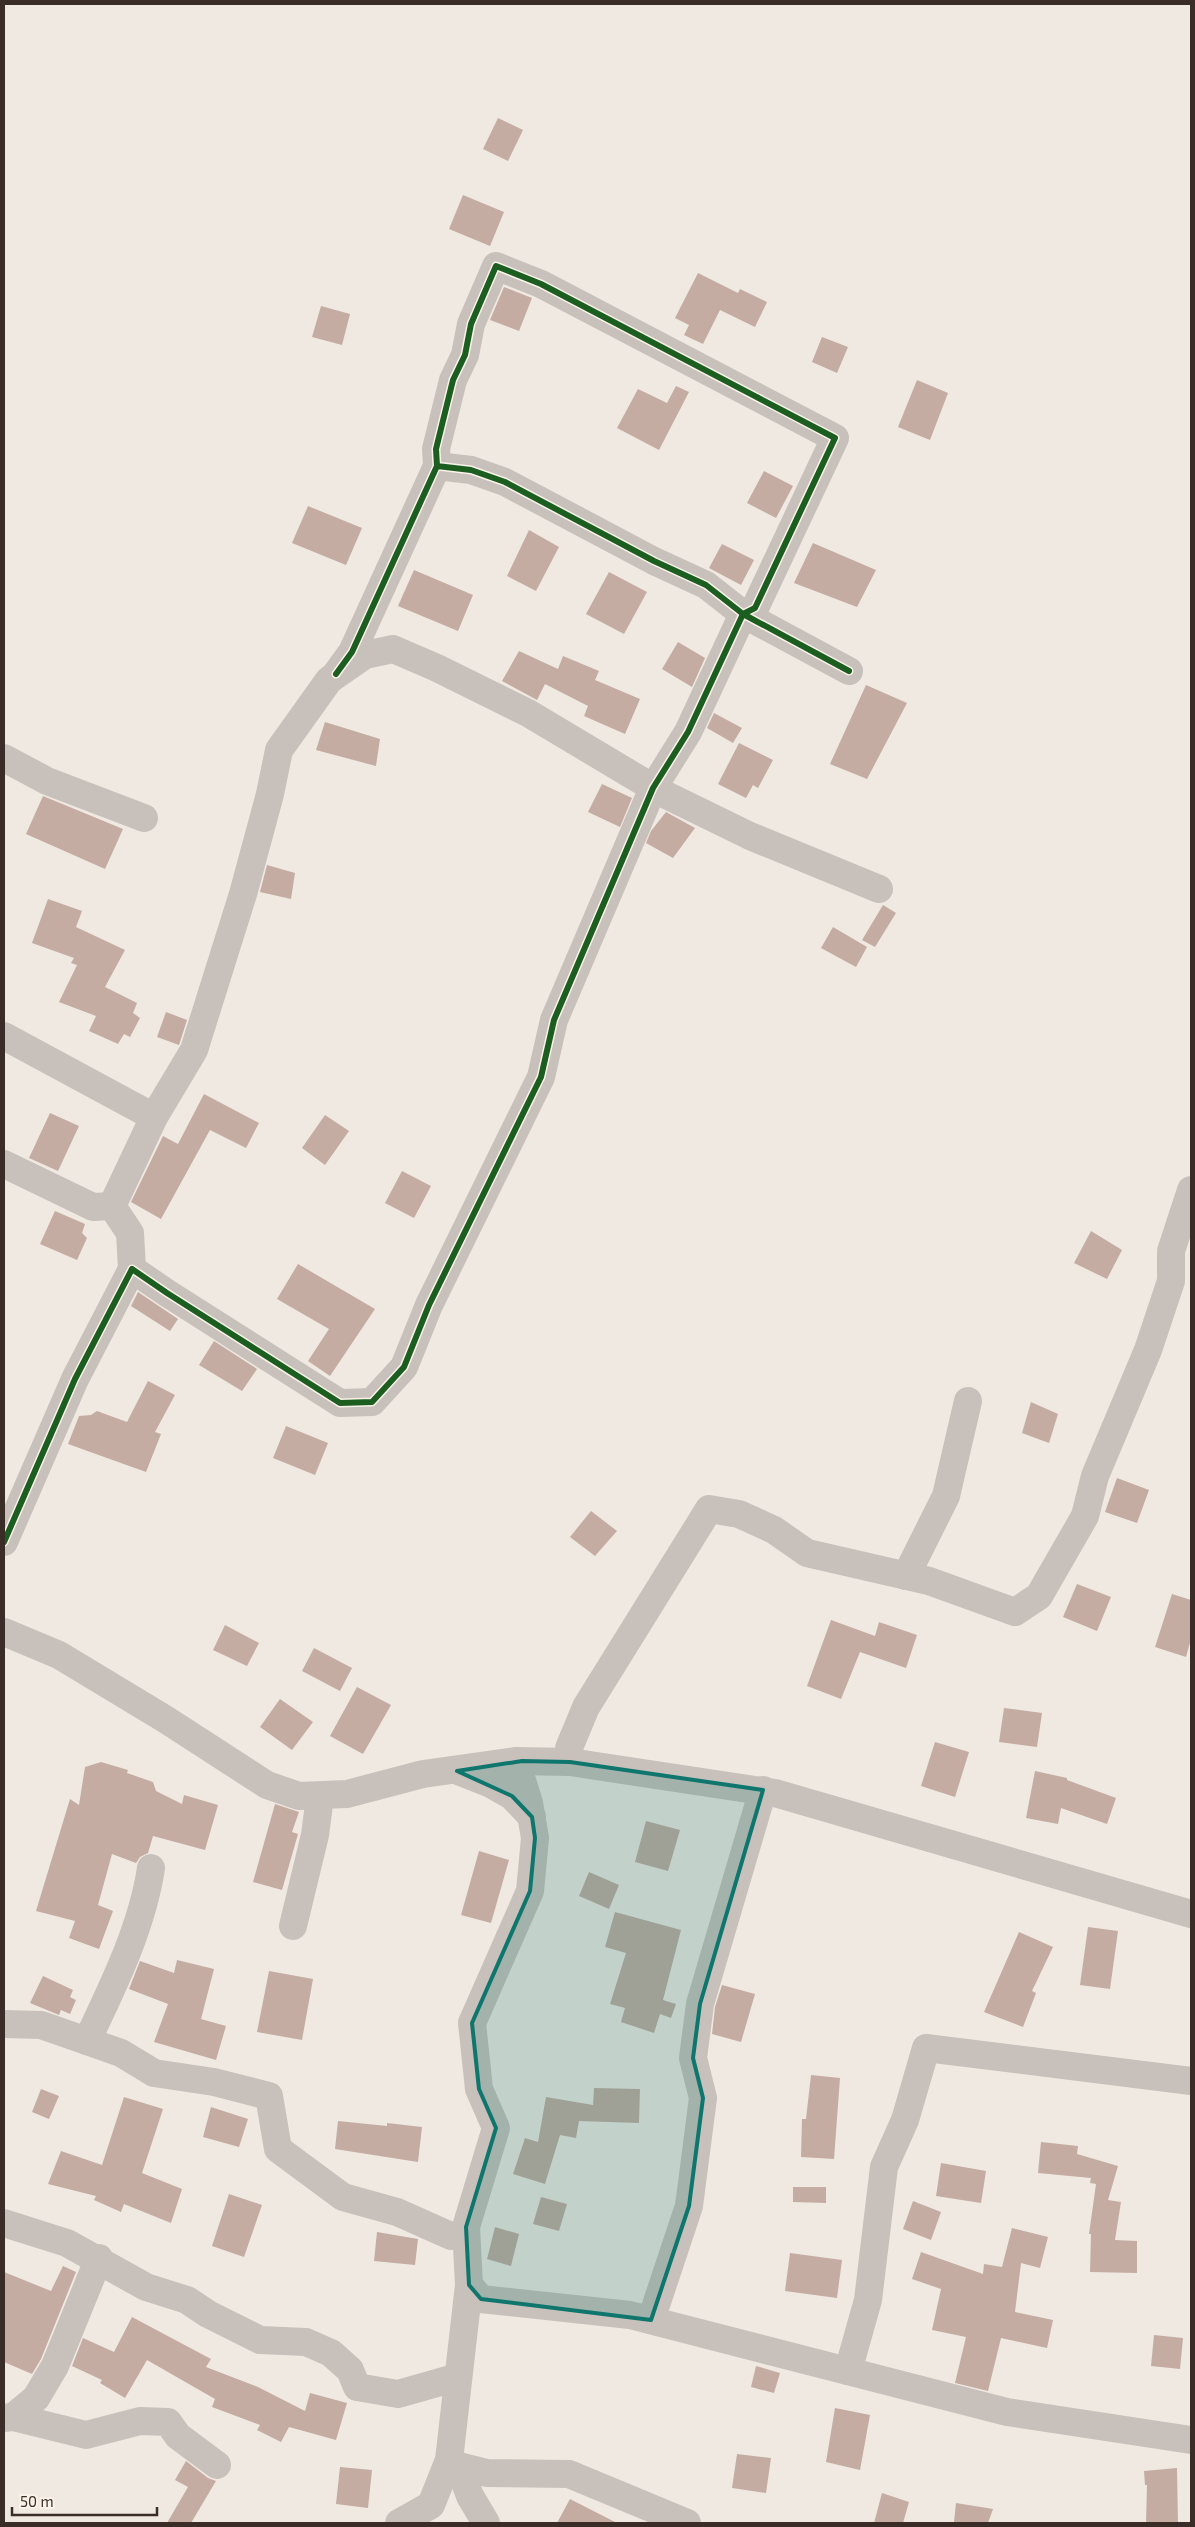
<svg xmlns="http://www.w3.org/2000/svg" width="1195" height="2527" viewBox="0 0 1195 2527" font-family="'Exo 2',sans-serif">
  <rect width="100%" height="100%" fill="#efe9e2"/>
  <!-- building -->
  <g fill="#c4aca2">
    <polygon points="498,118 523,130 508,161 483,149"/>
    <polygon points="463,195 504,212 490,246 449,229"/>
    <polygon points="698,273 738,293 740,289 767,302 755,327 720,310 703,344 684,335 689,325 675,318"/>
    <polygon points="504,287 532,298 519,331 490,320"/>
    <polygon points="321,306 350,314 342,345 312,337"/>
    <polygon points="822,337 848,347 837,373 812,362"/>
    <polygon points="917,380 948,393 930,440 898,427"/>
    <polygon points="676,386 689,392 659,450 617,428 638,389 667,403"/>
    <polygon points="764,471 793,486 776,518 747,503"/>
    <polygon points="308,506 362,528 346,565 292,543"/>
    <polygon points="529,530 559,547 536,591 507,576"/>
    <polygon points="813,543 876,570 857,607 794,583"/>
    <polygon points="722,544 754,560 741,585 709,568"/>
    <polygon points="414,570 473,595 458,631 398,606"/>
    <polygon points="609,572 647,592 624,634 586,614"/>
    <polygon points="678,642 705,658 692,687 662,669"/>
    <polygon points="519,651 558,669 563,656 599,671 595,680 640,699 625,734 584,716 588,706 545,684 537,700 502,681"/>
    <polygon points="866,685 907,703 867,779 830,764"/>
    <polygon points="714,713 742,728 733,743 707,728"/>
    <polygon points="325,722 380,739 376,766 316,750"/>
    <polygon points="739,743 773,760 758,788 753,785 746,798 718,784"/>
    <polygon points="602,784 632,798 620,827 588,812"/>
    <polygon points="43,796 123,829 105,869 26,834"/>
    <polygon points="666,812 695,828 673,858 646,843 651,831"/>
    <polygon points="267,865 295,873 291,899 260,892"/>
    <polygon points="48,899 82,911 76,927 125,950 105,987 137,1003 133,1013 140,1018 130,1037 124,1034 118,1044 89,1031 96,1016 59,1002 77,965 71,963 74,958 32,943"/>
    <polygon points="883,905 896,913 875,947 862,940"/>
    <polygon points="833,927 867,947 856,967 821,948"/>
    <polygon points="166,1012 187,1020 179,1045 157,1037"/>
    <polygon points="204,1094 259,1123 246,1148 210,1130 161,1219 131,1202 163,1136 178,1144"/>
    <polygon points="50,1113 79,1126 58,1171 29,1158"/>
    <polygon points="325,1115 349,1131 325,1165 302,1148"/>
    <polygon points="402,1171 431,1186 414,1218 385,1203"/>
    <polygon points="55,1211 85,1224 82,1233 87,1238 77,1260 40,1244"/>
    <polygon points="1091,1231 1122,1250 1107,1279 1074,1263"/>
    <polygon points="298,1264 375,1309 330,1376 308,1361 329,1329 277,1299"/>
    <polygon points="138,1292 178,1319 170,1331 131,1306"/>
    <polygon points="214,1341 257,1369 242,1391 199,1365"/>
    <polygon points="148,1381 175,1395 155,1432 161,1434 146,1472 68,1444 79,1416 91,1415 97,1411 127,1422"/>
    <polygon points="1031,1402 1058,1414 1049,1443 1022,1433"/>
    <polygon points="286,1426 328,1443 315,1475 273,1458"/>
    <polygon points="1117,1478 1149,1490 1137,1523 1105,1512"/>
    <polygon points="591,1511 617,1531 595,1556 570,1537"/>
    <polygon points="1077,1584 1111,1597 1097,1631 1063,1617"/>
    <polygon points="1172,1594 1191,1600 1191,1639 1186,1657 1155,1647"/>
    <polygon points="831,1620 875,1636 879,1622 917,1635 906,1668 860,1652 841,1699 807,1686"/>
    <polygon points="225,1625 259,1643 247,1666 213,1650"/>
    <polygon points="314,1648 352,1668 340,1691 302,1671"/>
    <polygon points="357,1687 391,1705 363,1754 330,1736"/>
    <polygon points="280,1699 313,1722 292,1750 260,1727"/>
    <polygon points="1004,1708 1042,1713 1037,1747 999,1742"/>
    <polygon points="935,1742 969,1752 955,1797 921,1786"/>
    <polygon points="101,1762 128,1770 127,1773 153,1782 156,1791 182,1804 184,1795 218,1805 205,1850 153,1836 148,1853 140,1857 136,1863 112,1854 98,1905 113,1911 99,1949 69,1938 75,1921 36,1911 70,1799 79,1805 85,1767"/>
    <polygon points="1035,1771 1067,1778 1067,1780 1116,1798 1107,1824 1061,1808 1058,1824 1026,1818"/>
    <polygon points="275,1804 299,1812 292,1832 298,1834 282,1890 253,1882"/>
    <polygon points="646,1821 680,1830 668,1871 635,1862"/>
    <polygon points="479,1851 509,1860 491,1923 461,1915"/>
    <polygon points="589,1872 619,1885 609,1909 579,1896"/>
    <polygon points="615,1912 681,1930 663,2000 676,2004 671,2018 660,2014 654,2033 621,2022 625,2008 610,2004 626,1953 605,1947"/>
    <polygon points="1088,1927 1118,1931 1110,1989 1080,1985"/>
    <polygon points="1019,1932 1053,1947 1032,1991 1036,1993 1023,2027 984,2012"/>
    <polygon points="177,1960 214,1969 201,2019 226,2026 216,2060 154,2042 168,2004 129,1989 140,1961 174,1973"/>
    <polygon points="269,1971 313,1979 302,2040 257,2032"/>
    <polygon points="43,1976 73,1990 70,1997 76,2000 70,2014 61,2010 59,2015 30,2003"/>
    <polygon points="722,1985 755,1994 741,2042 712,2034 715,2007"/>
    <polygon points="811,2075 840,2078 834,2159 801,2157 802,2119 806,2119"/>
    <polygon points="594,2088 640,2089 639,2123 579,2121 576,2138 560,2135 545,2184 513,2174 525,2138 538,2142 546,2097 593,2105"/>
    <polygon points="41,2089 59,2096 49,2119 32,2112"/>
    <polygon points="124,2097 163,2109 142,2173 182,2189 171,2223 124,2204 121,2212 94,2200 96,2196 48,2184 61,2151 102,2165"/>
    <polygon points="211,2107 248,2119 239,2147 203,2137"/>
    <polygon points="338,2121 387,2126 387,2123 422,2127 418,2162 335,2149"/>
    <polygon points="1041,2142 1078,2146 1077,2154 1118,2166 1108,2200 1121,2202 1115,2240 1137,2241 1137,2273 1090,2272 1091,2234 1089,2234 1096,2184 1090,2183 1091,2178 1038,2173"/>
    <polygon points="941,2163 986,2171 981,2203 936,2196"/>
    <polygon points="793,2187 826,2187 826,2203 793,2202"/>
    <polygon points="229,2194 262,2205 244,2257 212,2246"/>
    <polygon points="541,2197 567,2204 559,2231 533,2224"/>
    <polygon points="913,2201 941,2212 931,2240 903,2229"/>
    <polygon points="495,2227 519,2234 511,2266 487,2259"/>
    <polygon points="1012,2228 1048,2237 1040,2268 1021,2263 1015,2312 1053,2320 1047,2348 1001,2338 988,2391 955,2383 966,2337 932,2330 941,2289 912,2279 921,2252 983,2274 984,2264 1002,2267"/>
    <polygon points="377,2232 418,2239 415,2265 374,2261"/>
    <polygon points="790,2253 842,2260 837,2298 785,2291"/>
    <polygon points="63,2266 76,2272 41,2359 32,2374 4,2362 4,2272 51,2291"/>
    <polygon points="132,2317 211,2359 206,2367 258,2387 305,2411 310,2393 347,2403 336,2440 289,2427 281,2442 257,2430 260,2425 212,2407 215,2399 147,2360 125,2398 100,2383 102,2380 72,2366 83,2338 114,2352"/>
    <polygon points="1154,2335 1183,2338 1180,2369 1151,2366"/>
    <polygon points="756,2366 780,2373 774,2393 751,2387"/>
    <polygon points="835,2408 870,2415 860,2470 826,2462"/>
    <polygon points="737,2454 771,2458 766,2493 732,2488"/>
    <polygon points="186,2461 208,2478 216,2481 191,2523 167,2523 188,2487 175,2480"/>
    <polygon points="340,2467 372,2470 368,2508 336,2504"/>
    <polygon points="1177,2468 1178,2523 1146,2523 1147,2485 1145,2485 1144,2471"/>
    <polygon points="882,2493 909,2502 903,2523 874,2523"/>
    <polygon points="570,2499 617,2523 557,2523"/>
    <polygon points="956,2503 993,2509 988,2523 954,2522"/>
  </g>
  <g fill="none" stroke-linecap="round" stroke-linejoin="round">
    <!-- minor -->
    <g stroke="#c8c1bb" stroke-width="28">
      <polyline points="336,674 352,652 437,466 471,470 505,482 654,561 706,585 743,614 755,608 835,438 541,284 496,266 471,324 465,355 453,380 436,449 437,466"/>
      <polyline points="4,758 47,781 144,818"/>
      <polyline points="4,1036 154,1117"/>
      <polyline points="4,1164 93,1207 112,1206"/>
      <polyline points="132,1269 130,1233 112,1206 154,1117 194,1050 243,894 270,794 279,750 329,680 365,655 393,649 437,668 528,713 662,793 750,836 879,889"/>
      <polyline points="4,1542 75,1379 132,1269 167,1293 340,1403 372,1402 404,1367 429,1305 541,1077 554,1020 653,788 688,732 743,614 849,671"/>
      <polyline points="906,1576 946,1496 968,1401"/>
      <polyline points="4,1632 59,1655 165,1719 267,1785 299,1796 347,1794 423,1774 516,1761 570,1762 775,1793 1191,1914"/>
      <polyline points="570,1762 569,1748 586,1707 709,1509 739,1514 774,1530 807,1553 929,1581 1015,1612 1039,1596 1085,1516 1095,1476 1148,1350 1171,1281 1171,1251 1191,1190"/>
      <polyline points="458,1771 491,1784 512,1796 532,1817"/>
      <path d="M151,1868C142,1928 113,1986 87,2041L121,2053L154,2073L214,2082L269,2096L278,2149L343,2197L397,2212L451,2236"/>
      <polyline points="293,1926 315,1835 320,1797"/>
      <polyline points="4,2024 41,2025 87,2041"/>
      <polyline points="4,2223 67,2243 146,2287 187,2300 208,2314 260,2340 306,2342 331,2353 350,2370 357,2387 398,2394 458,2377"/>
      <polyline points="469,2285 466,2227 496,2128 479,2089 472,2023 530,1891 535,1838 529,1803 516,1761"/>
      <polyline points="651,2320 689,2206 703,2098 693,2058 700,2004 763,1790"/>
      <polyline points="848,2371 868,2300 884,2167 905,2120 926,2048 1191,2081"/>
      <polyline points="13,2417 36,2398 55,2366 99,2258"/>
      <polyline points="4,2418 13,2417 86,2435 140,2421 168,2422 178,2436 217,2465"/>
      <polyline points="449,2460 469,2285 481,2299 630,2315 1007,2412 1191,2440"/>
      <polyline points="399,2523 431,2505 449,2460 459,2466"/>
      <polyline points="486,2523 470,2496 459,2466 487,2473 569,2474 687,2523"/>
    </g>
    <defs>
      <g id="cycleway">
        <polyline points="336,674 352,652 437,466 471,470 505,482 654,561 706,585 743,614 755,608 835,438 541,284 496,266 471,324 465,355 453,380 436,449 437,466"/>
        <polyline points="4,1542 75,1379 132,1269 167,1293 340,1403 372,1402 404,1367 429,1305 541,1077 554,1020 653,788 688,732 743,614 849,671"/>
      </g>
    </defs>
    <!-- cycleway casing -->
    <use href="#cycleway" stroke="#fbf3ea" stroke-width="9"/>
    <!-- cycleway -->
    <use href="#cycleway" stroke="#1b5e20" stroke-width="6"/>
  </g>
  <!-- marked area -->
  <path fill="#0f766e" fill-opacity="0.2" stroke="#0f766e" stroke-width="4" stroke-linejoin="round" d="M522,1761L570,1762L763,1790L700,2004L693,2058L703,2098L689,2206L651,2320L481,2299L469,2285L466,2227L496,2128L479,2089L472,2023L530,1891L535,1838L532,1817L512,1796L457,1771Z"/>
  <!-- border -->
  <rect width="1195" height="2527" fill="none" stroke="#3a2d28" stroke-width="10"/>
  <!-- scale -->
  <path d="M12 2507v8h145v-8" fill="none" stroke="#3a2d28" stroke-width="2.5"/>
  <text x="20" y="2507" font-size="15" fill="#3a2d28" stroke="#fbf3ea" stroke-width="4" paint-order="stroke">50 m</text>
</svg>
